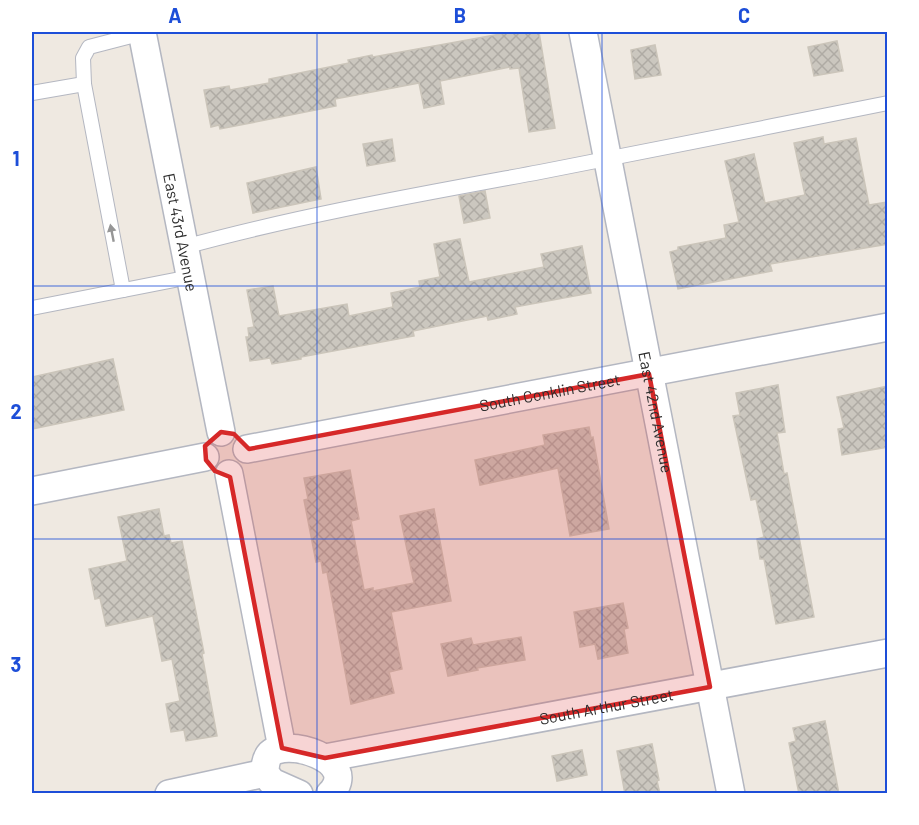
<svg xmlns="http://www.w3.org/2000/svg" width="919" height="825" viewBox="0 0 919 825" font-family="Barlow,sans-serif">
  <defs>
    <pattern id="building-cross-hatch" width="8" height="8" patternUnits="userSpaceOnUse" patternTransform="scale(1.5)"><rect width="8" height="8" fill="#cbc7bf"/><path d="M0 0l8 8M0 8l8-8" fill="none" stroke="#afaba4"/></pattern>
  </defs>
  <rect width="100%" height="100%" fill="#efe9e1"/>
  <!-- building -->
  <g fill="url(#building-cross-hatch)" stroke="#cbc5ba" stroke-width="1.5">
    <polygon points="511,32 539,32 555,128 529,132 519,68 510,69 510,67 440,81 444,104 424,108 419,83 335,99 336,106 220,129 219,125 211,127 204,90 229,86 230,90 269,83 269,79 349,63 348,60 372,55 373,57"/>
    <polygon points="837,41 843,71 814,76 808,47"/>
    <polygon points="655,45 661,75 635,79 631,50"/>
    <polygon points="823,137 824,144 856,138 869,205 888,202 888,244 770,264 772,271 678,289 670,252 678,250 678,247 726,238 724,225 739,222 725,161 754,154 765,203 805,195 794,143"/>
    <polygon points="392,139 395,161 367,166 363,144"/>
    <polygon points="316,167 321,199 253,213 247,183"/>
    <polygon points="485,191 490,218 464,223 459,196"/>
    <polygon points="460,239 469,282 544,267 541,254 582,246 591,293 515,307 517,314 488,320 487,316 413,331 414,336 301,357 301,359 272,364 270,358 250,361 246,337 249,337 248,328 254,327 247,290 273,286 279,316 347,304 349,316 393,307 391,293 420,287 419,281 440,277 434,244"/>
    <polygon points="113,359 124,410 32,429 32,377"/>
    <polygon points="778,385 785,432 777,433 784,474 787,473 814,617 776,624 764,559 760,559 757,539 764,537 756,499 751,500 733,416 740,415 736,393"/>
    <polygon points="888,386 888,447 842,455 838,429 844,428 837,397"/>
    <polygon points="589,427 591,438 593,437 609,529 570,536 558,468 480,485 475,460 545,445 543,435"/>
    <polygon points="350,470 359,519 351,521 364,590 373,588 373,591 414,583 400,516 434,509 451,601 391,612 402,669 389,672 394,693 351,704 327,572 323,573 321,561 316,562 304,500 308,499 304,478"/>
    <polygon points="159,509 164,536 169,535 171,543 182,541 204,653 202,654 217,736 186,741 184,730 171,732 166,704 180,701 172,659 162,661 153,616 106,626 100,598 95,599 89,569 127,561 118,517"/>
    <polygon points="623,603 628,628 624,629 628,653 598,659 595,644 580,647 574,612"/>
    <polygon points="521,637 525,660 477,668 478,670 448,676 441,644 471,638 473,645"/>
    <polygon points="825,721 839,794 799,794 789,743 796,741 793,728"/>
    <polygon points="652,744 659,780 657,781 660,794 625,794 617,751"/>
    <polygon points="582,750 587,775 557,781 552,756"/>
  </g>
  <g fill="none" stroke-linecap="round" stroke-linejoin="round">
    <defs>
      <g id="service">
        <polyline points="32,93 84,84"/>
        <path d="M184,247C301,215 421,194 540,172C656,150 772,126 888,103"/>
        <polyline points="123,290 84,84 83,58 89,47 143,33"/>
        <polyline points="32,308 190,277"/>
      </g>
      <g id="minor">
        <path id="s1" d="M142,32L221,432"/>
        <path id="s2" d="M583,32L731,794"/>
        <path id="s3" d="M247,449L888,327"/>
        <polyline points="229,474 282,748"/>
        <polyline points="32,491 205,457"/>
        <path id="s4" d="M325,758L888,653"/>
        <polyline points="169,794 265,773"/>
        <path d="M299,794L272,782L265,773C265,767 265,761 269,755C284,736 363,760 330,794"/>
      </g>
    </defs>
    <!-- service casing -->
    <use href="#service" stroke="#b4b7c1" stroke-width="16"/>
    <!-- minor casing -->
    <use href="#minor" stroke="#b4b7c1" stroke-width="30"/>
    <!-- service -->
    <use href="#service" stroke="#fff" stroke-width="14"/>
    <!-- minor -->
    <use href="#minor" stroke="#fff" stroke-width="27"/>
  </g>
  <!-- one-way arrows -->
  <defs><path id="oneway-solid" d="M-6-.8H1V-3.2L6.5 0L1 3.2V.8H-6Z" transform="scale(1.5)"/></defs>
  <use fill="#969696" href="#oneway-solid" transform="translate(112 233) rotate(-101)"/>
  <!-- marked area -->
  <path fill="#d62828" fill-opacity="0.2" stroke="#d62828" stroke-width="4.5" stroke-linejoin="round" d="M649,374L710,687L325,758L282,748L230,477L215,471L206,460L205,446L221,432L234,434L249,449Z"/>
  <!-- grid -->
  <path fill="none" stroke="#1d4ed8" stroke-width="1.5" stroke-opacity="0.55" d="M317,32V794M602,32V794M32,286H888M32,539H888"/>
  <g text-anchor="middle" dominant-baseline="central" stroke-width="5" stroke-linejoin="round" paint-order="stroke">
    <!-- street labels -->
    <g font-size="16" fill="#2e2e2e" stroke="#fff">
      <text stroke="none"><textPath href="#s1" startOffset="204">East 43rd Avenue</textPath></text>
      <text stroke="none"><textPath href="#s3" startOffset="308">South Conklin Street</textPath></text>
      <text stroke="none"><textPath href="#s2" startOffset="387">East 42nd Avenue</textPath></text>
      <text stroke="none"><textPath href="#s4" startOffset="286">South Arthur Street</textPath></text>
    </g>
  </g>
  <!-- border -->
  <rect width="919" height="825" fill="none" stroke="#ffffff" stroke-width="66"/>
  <rect x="33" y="33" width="853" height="759" fill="none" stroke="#1d4ed8" stroke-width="2"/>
  <g font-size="20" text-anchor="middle" font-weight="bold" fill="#1d4ed8">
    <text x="175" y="23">A</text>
    <text x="460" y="23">B</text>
    <text x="744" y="23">C</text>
    <text x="16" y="166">1</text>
    <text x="16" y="419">2</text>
    <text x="16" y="672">3</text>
  </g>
</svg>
